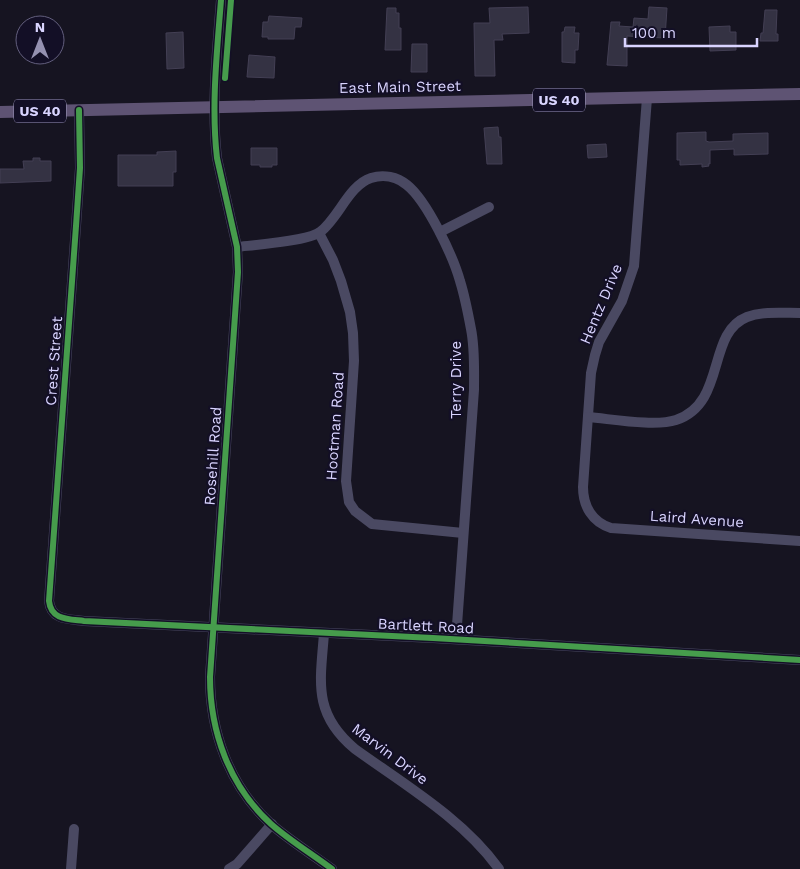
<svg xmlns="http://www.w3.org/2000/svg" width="800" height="869" viewBox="0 0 800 869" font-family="'Work Sans',sans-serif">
  <rect width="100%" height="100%" fill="#161421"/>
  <!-- building -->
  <g fill="#343243" stroke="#433f54">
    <polygon points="528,7 529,33 502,34 503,40 494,40 495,76 475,76 474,23 490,23 489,8"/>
    <polygon points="649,7 667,8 665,38 627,36 627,66 607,65 611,22 620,22 619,26 633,27 634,18 648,19"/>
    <polygon points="387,8 396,8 396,13 399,13 399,28 401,28 401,50 385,50"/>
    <polygon points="765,10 777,10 776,34 778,34 778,41 760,41 761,33 763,33"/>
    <polygon points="269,16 302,18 301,27 295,27 294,39 268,39 268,37 262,37 263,22 268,22"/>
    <polygon points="730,26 730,32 736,32 736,50 710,51 709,27"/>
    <polygon points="565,27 575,27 574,33 579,33 578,50 575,50 575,63 562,62 562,32 564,32"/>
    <polygon points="183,32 184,68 167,69 166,33"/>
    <polygon points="412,44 427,44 427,72 411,72"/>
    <polygon points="249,55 275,57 274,78 247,77"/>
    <polygon points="498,127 499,137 501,137 502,164 487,164 484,128"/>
    <polygon points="706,132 706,141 709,142 733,141 733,134 768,133 768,154 734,155 734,149 710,150 710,164 708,164 709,166 702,167 702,164 680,165 680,160 677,160 677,133"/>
    <polygon points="606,144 607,157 588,158 587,145"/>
    <polygon points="251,148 277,148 277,165 272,165 272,167 260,167 260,165 251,165"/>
    <polygon points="176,151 176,172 173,172 173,186 118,186 118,155 157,155 157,152"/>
    <polygon points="33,158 40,158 40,161 51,161 51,181 0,183 0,169 24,169 23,161 33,161"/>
  </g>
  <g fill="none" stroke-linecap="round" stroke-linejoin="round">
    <!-- minor -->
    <g stroke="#4a4962" stroke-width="10">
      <path d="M221,0C217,52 211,106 217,158L237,247L238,272L210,677C210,731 229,786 271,824C289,840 312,854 332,869"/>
      <path d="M647,98L634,266L622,301L599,342L595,355L591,373L583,487C583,506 592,522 611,528L800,541"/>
      <path d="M79,110L80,168L76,226L49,601C51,620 68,619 84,621L433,638L800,660"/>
      <polyline points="440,232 489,207"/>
      <polyline points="319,233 333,260 341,281 350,312 353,333 354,361 346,481 349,502 355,511 372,524 463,533"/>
      <path d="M237,247C254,245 308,241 320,232C338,219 349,185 371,178C384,174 397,177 407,185C427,201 453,256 460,281C465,297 468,313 471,329C475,349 474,370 474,390L456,639"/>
      <path d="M588,417C612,419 655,427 676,420C727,403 706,333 747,317C763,311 783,313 800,313"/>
      <path d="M324,634C320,683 313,714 355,749C405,785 463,819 499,869"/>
      <polyline points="71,869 74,829"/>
      <polyline points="229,869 237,864 272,824"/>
    </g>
    <!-- major -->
    <polyline stroke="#5e5373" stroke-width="12" points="0,112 800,94"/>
    <defs>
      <g id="cycleway">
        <path d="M221,0C217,52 211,106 217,158L237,247L238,272L210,677C210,731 229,786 271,824C289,840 312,854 332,869"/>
        <polyline points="225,78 231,0"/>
        <path d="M79,110L80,168L76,226L49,601C51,620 68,619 84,621L433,638L800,660"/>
      </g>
    </defs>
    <!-- cycleway casing -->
    <use href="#cycleway" stroke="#130f26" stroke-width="9"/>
    <!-- cycleway -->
    <use href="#cycleway" stroke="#469c4c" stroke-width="6"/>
  </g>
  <g text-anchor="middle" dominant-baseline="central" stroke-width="4.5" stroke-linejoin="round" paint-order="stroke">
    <!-- shield labels -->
    <g fill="#130f26" stroke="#9e99be" stroke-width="1">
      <rect x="533" y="88.5" width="52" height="23" rx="4"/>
      <rect x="14" y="99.5" width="52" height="23" rx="4"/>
    </g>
    <g font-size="14" font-weight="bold" fill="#d9d4ff">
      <text x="559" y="100">US 40</text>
      <text x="40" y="111">US 40</text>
    </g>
    <!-- street labels -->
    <g font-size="15" fill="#d9d4ff" stroke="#130f26">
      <text transform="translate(400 87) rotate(-1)">East Main Street</text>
      <text transform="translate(601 304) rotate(-67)">Hentz Drive</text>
      <text transform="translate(54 361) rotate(-86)">Crest Street</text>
      <text transform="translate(456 380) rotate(-90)">Terry Drive</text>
      <text transform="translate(335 426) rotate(-86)">Hootman Road</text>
      <text transform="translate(213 456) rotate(-86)">Rosehill Road</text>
      <text transform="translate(697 519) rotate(4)">Laird Avenue</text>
      <text transform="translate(426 626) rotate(3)">Bartlett Road</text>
      <text transform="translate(390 754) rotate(37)">Marvin Drive</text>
    </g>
  </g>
  <!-- north arrow -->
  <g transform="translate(40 40)"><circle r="24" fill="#130f26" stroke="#625e7d"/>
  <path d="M0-4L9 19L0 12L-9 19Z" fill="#9591b1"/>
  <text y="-8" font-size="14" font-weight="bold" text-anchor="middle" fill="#d9d4ff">N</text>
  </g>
  <!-- scale -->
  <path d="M625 38v8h132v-8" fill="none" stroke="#d9d4ff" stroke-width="2.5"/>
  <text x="632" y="38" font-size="15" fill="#d9d4ff" stroke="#130f26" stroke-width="4" paint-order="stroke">100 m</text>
</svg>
